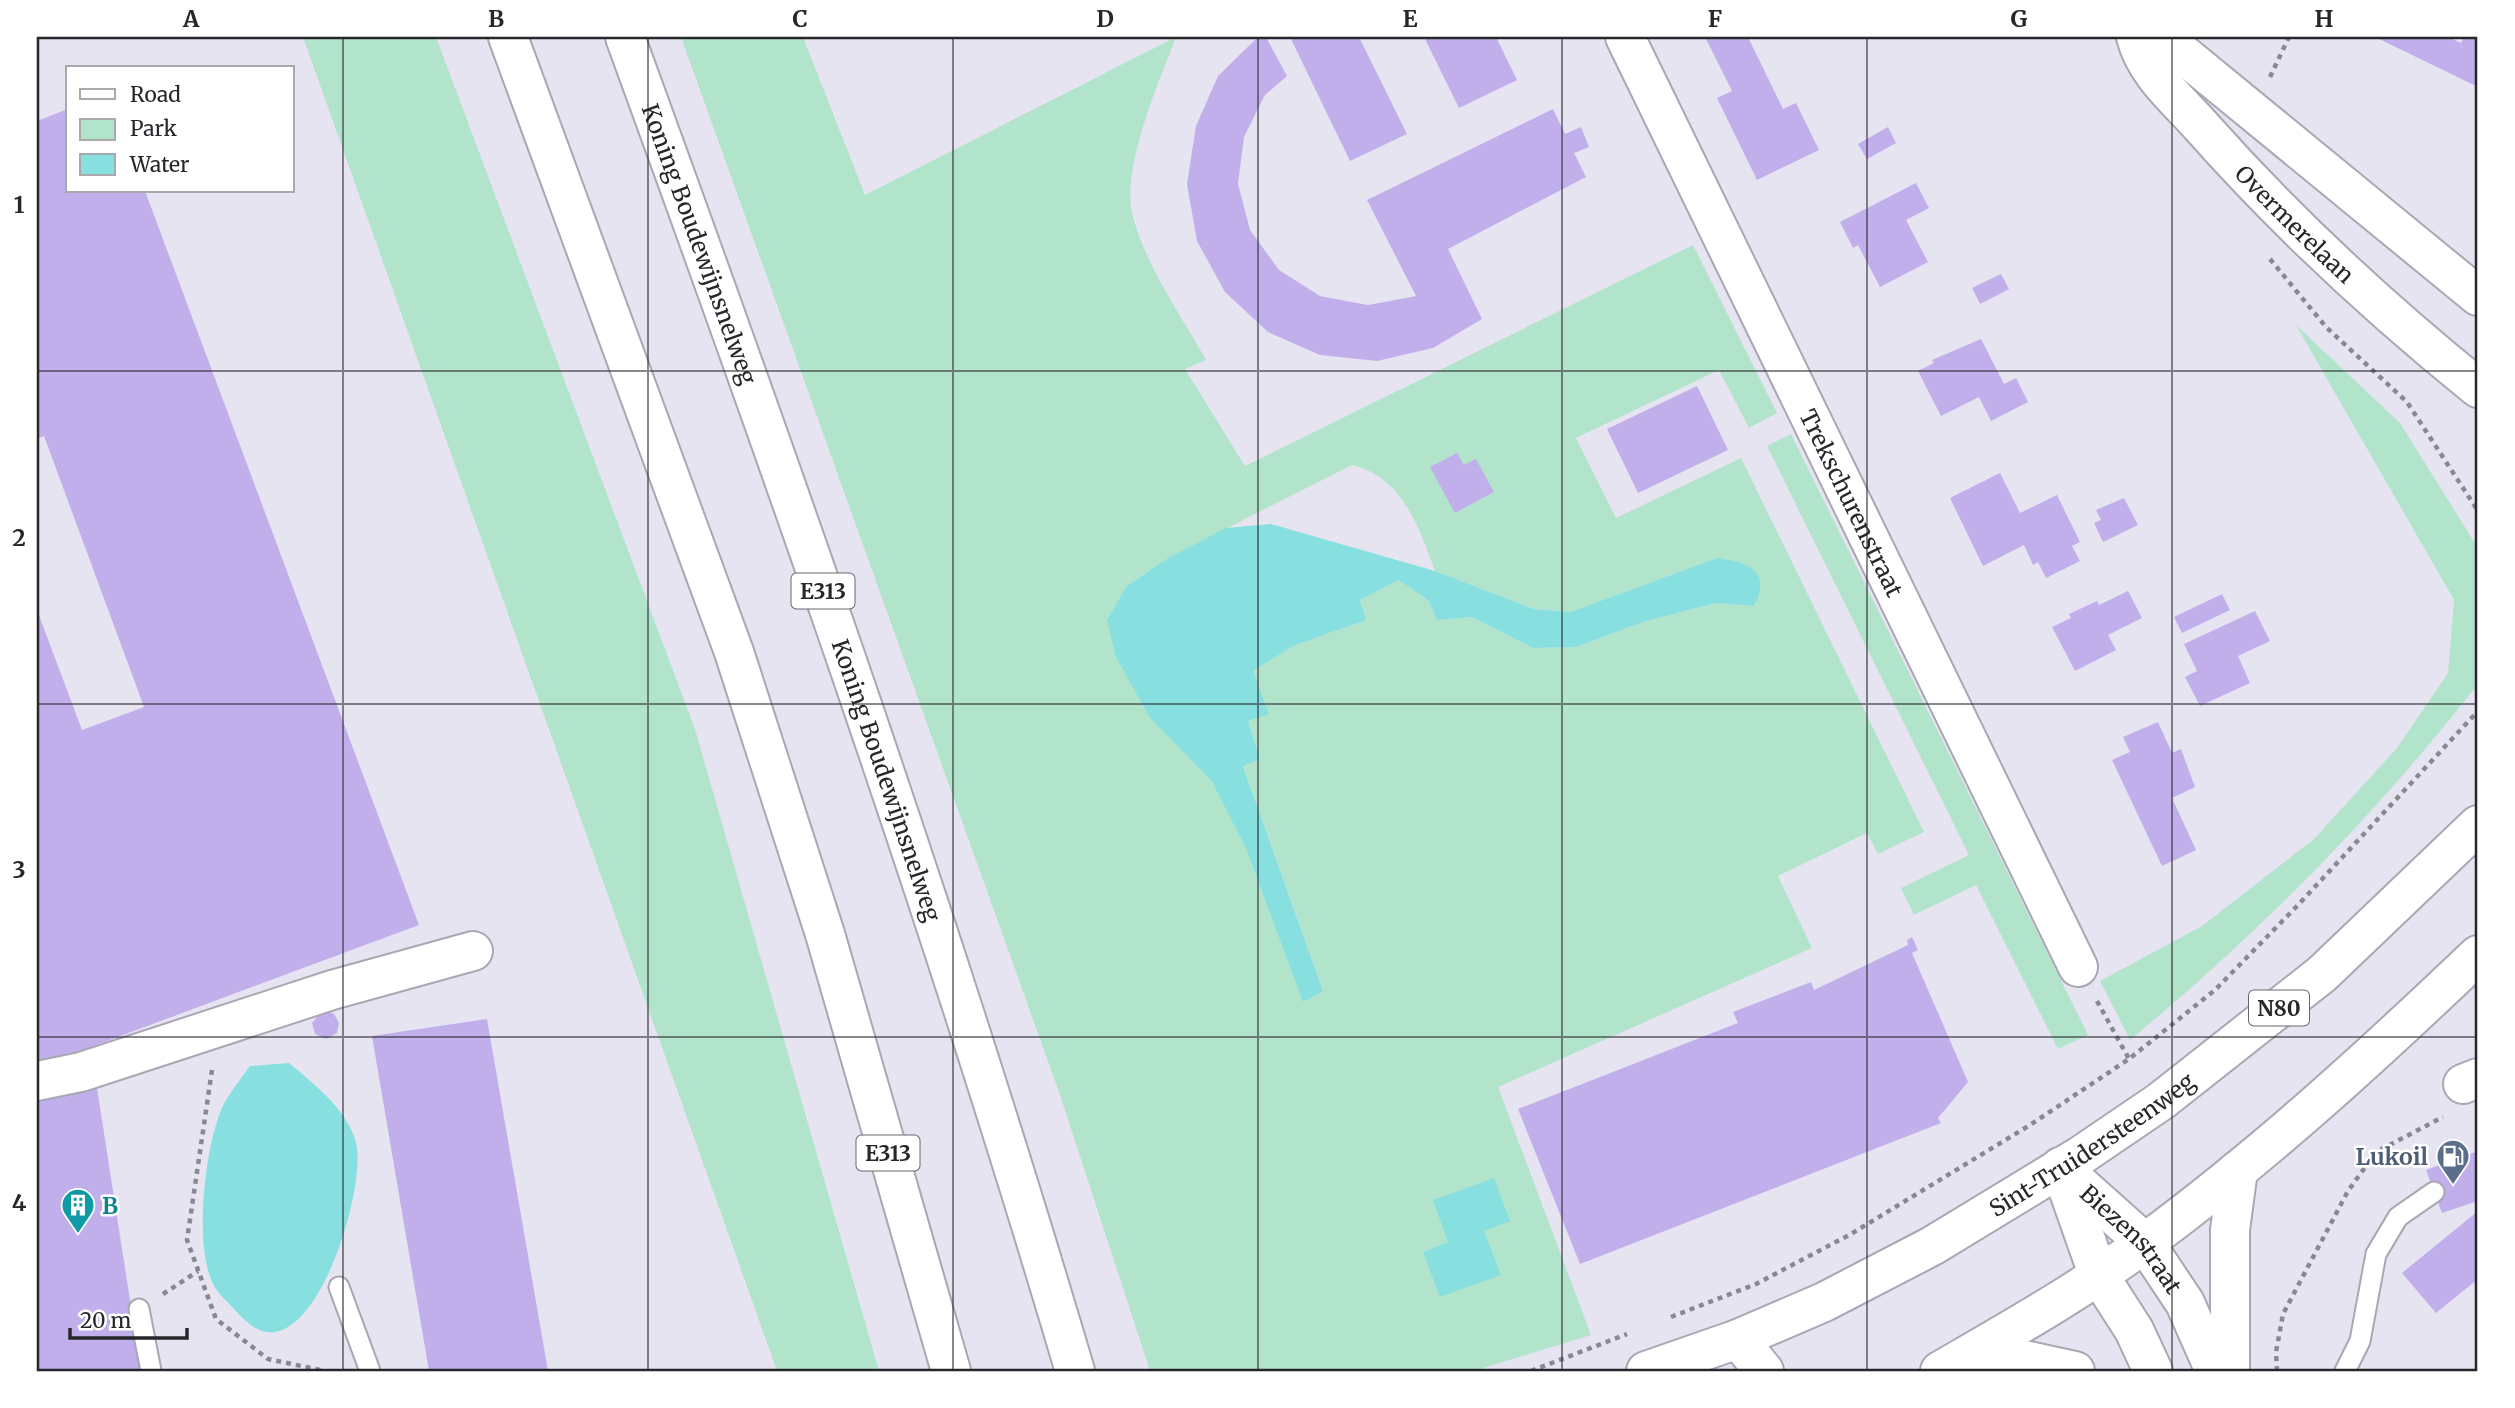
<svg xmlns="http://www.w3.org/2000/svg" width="2515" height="1408" viewBox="0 0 2515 1408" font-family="Merriweather,serif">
  <rect width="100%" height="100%" fill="#e7e4f2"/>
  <!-- green -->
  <g fill="#b2e4cc" fill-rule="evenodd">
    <polygon points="303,37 436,37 695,729 879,1371 777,1371"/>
    <path d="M681,37H803L865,195L1176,37C1159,82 1120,170 1133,217C1147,268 1181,315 1206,360L1185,369L1245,466L1693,245L1777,413L1749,428L1719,370L1576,438L1616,518L1741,458L1924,832L1878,854L1867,833L1778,876L1812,948L1498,1087L1591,1335L1474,1371H1150L1059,1092ZM1352,465C1403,477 1419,528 1435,571L1534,609L1572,612L1717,558L1754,606L1716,603L1643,622L1576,647L1533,648L1472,617L1437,620L1429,601L1399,580L1360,600L1366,620L1293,646L1253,671L1248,721L1260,759L1243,765L1323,991L1211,780L1127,586L1168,558Z"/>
    <path d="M2296,325L2400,423L2478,548V684C2375,816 2259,933 2130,1040L2100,981L2202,926L2314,839L2397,748L2448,673L2454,600Z"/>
    <polygon points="1791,434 2088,1035 2058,1049 1976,885 1914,915 1901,888 1969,855 1767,446"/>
  </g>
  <!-- water -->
  <g fill="#87dfe0">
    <path d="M1271,524L1435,571L1534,609L1571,612L1717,558C1747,562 1773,570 1754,606L1716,603L1643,622L1576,647L1533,648L1472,617L1437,620L1429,601L1399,580L1360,600L1366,620L1293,646L1253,671L1269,714L1248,721L1260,759L1243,766L1323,991L1303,1002L1246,848L1211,780L1150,718L1116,657L1107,620L1127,586L1168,558L1226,528Z"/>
    <path d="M289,1063C314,1084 352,1113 357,1148C363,1191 325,1324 275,1332C259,1335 245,1321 235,1310C229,1303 219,1295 214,1286C193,1247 205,1150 221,1110C228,1094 241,1079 250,1066Z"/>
    <polygon points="1494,1178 1510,1221 1484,1231 1501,1275 1440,1297 1423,1252 1448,1242 1433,1200"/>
  </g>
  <!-- building -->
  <g fill="#c0afeb">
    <polygon points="1258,37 1266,37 1287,76 1265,95 1244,137 1238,184 1250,230 1279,270 1320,296 1368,305 1416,296 1367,200 1553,109 1565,134 1581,127 1589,147 1574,153 1586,177 1448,249 1482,319 1433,348 1377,361 1320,355 1268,332 1225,292 1197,241 1187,184 1196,126 1218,76"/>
    <polygon points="1290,37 1359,37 1407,134 1350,161"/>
    <polygon points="1424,37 1496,37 1517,80 1459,108"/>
    <polygon points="1705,37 1748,37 1783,109 1796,103 1819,150 1757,180 1717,98 1732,91"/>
    <polygon points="2375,37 2448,37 2461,43 2464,37 2478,37 2478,87"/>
    <polygon points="68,109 68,191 145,191 419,925 37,1067 37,610 82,730 144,707 44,436 37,439 37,121"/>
    <polygon points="1888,127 1896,143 1867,159 1858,144"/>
    <polygon points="1916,183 1929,208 1906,220 1928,262 1880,287 1858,245 1853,248 1840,222"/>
    <polygon points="2001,274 2009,289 1980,304 1972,288"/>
    <polygon points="1981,339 2004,384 2016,378 2028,402 1991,421 1979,397 1941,416 1918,371 1934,363 1932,360"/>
    <polygon points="1697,386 1728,450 1638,493 1607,429"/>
    <polygon points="1457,453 1464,465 1476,459 1494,492 1455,513 1430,467"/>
    <polygon points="2000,473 2020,513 2057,495 2080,542 2072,546 2080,561 2046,578 2038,562 2033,565 2024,545 1983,566 1950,498"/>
    <polygon points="2124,498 2138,525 2103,542 2094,523 2101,520 2096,510"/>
    <polygon points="2128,591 2142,618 2108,635 2116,650 2075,671 2052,627 2071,618 2069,614 2097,601 2099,605"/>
    <polygon points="2222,594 2230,610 2182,633 2174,617"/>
    <polygon points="2255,611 2270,641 2238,656 2250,683 2200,706 2185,677 2197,671 2184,644"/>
    <polygon points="2158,722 2172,753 2181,749 2195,787 2172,798 2196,850 2162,866 2112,760 2130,752 2123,737"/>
    <polygon points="1912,937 1918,950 1912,953 1968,1082 1938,1118 1941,1123 1580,1264 1518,1109 1738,1023 1733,1012 1811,982 1814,990 1908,945 1907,940"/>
    <polygon points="328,1004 329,1012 334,1014 339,1023 337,1033 326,1039 315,1034 312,1023"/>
    <polygon points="487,1019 548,1371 429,1371 372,1036"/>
    <polygon points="97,1088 141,1371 37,1371 37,1099"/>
    <polygon points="2478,1151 2478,1201 2442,1213 2426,1170"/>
    <polygon points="2478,1211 2478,1279 2436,1313 2402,1273"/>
  </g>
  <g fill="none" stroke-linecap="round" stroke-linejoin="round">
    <defs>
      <g id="service">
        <polyline points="339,1287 370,1371"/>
        <polyline points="139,1309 151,1371"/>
        <polyline points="2345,1371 2360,1341 2376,1254 2398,1217 2434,1192"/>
      </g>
      <g id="minor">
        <path id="s1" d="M1625,37L2078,967"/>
        <path id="s2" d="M2136,37C2145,73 2177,99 2201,126C2286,222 2379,308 2478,388"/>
        <polyline points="2162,37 2478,296"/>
        <polyline points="37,1081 81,1072 332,990 473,951"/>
        <polyline points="2463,1084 2478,1078"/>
        <path id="s3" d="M2060,1167L2145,1243L2185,1303L2215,1371"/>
        <polyline points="2061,1169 2098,1274 2134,1330 2153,1371"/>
        <polyline points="1977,1350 2075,1371"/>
        <polyline points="2230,1371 2230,1230 2238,1170"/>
      </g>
      <g id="primary">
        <polyline points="1738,1339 1764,1371"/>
        <path id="s4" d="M1646,1371L1738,1339L1824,1302L1932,1246L2080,1156L2161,1101L2322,974L2478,825"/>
        <path d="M1940,1371C2009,1331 2082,1290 2146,1242C2264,1155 2372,1056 2478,955"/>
      </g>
      <g id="motorway">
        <polyline points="508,37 734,652 825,934 951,1371"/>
        <path id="s5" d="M625,37C786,478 942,921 1075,1371"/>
      </g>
    </defs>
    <!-- service casing -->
    <use href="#service" stroke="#aaa6b4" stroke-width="23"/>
    <!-- minor casing -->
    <use href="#minor" stroke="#aaa6b4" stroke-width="42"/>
    <!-- primary casing -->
    <use href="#primary" stroke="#aaa6b4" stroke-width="42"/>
    <!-- motorway casing -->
    <use href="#motorway" stroke="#aaa6b4" stroke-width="42"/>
    <!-- path -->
    <g stroke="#898790" stroke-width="4.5" stroke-dasharray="5 5" stroke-linecap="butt">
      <polyline points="2270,77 2289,37"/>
      <polyline points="2270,259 2326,327 2407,402 2478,511"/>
      <polyline points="2097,1001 2129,1059"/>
      <polyline points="212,1070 187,1240 216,1319 268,1359 325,1371"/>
      <polyline points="163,1294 198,1271"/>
      <polyline points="1671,1317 1756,1284 1851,1234 2030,1125 2129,1059 2215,990 2299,904 2478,711"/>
      <polyline points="1531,1371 1627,1334"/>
      <polyline points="2277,1371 2276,1352 2283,1314 2348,1191 2376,1152 2443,1117"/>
    </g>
    <!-- service -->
    <use href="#service" stroke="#fff" stroke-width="19"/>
    <!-- minor -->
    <use href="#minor" stroke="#fff" stroke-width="38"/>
    <!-- primary -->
    <use href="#primary" stroke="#fff" stroke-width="38"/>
    <!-- motorway -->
    <use href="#motorway" stroke="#fff" stroke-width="38"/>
  </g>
  <!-- grid -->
  <path fill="none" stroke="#27262b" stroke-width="2" stroke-opacity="0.55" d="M343,37V1371M648,37V1371M953,37V1371M1258,37V1371M1562,37V1371M1867,37V1371M2172,37V1371M37,371H2478M37,704H2478M37,1037H2478"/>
  <!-- icons -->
  <defs>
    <symbol id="fuel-pin" viewBox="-11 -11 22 30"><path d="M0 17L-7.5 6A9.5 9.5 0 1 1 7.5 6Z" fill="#5c6f8a" stroke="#fff"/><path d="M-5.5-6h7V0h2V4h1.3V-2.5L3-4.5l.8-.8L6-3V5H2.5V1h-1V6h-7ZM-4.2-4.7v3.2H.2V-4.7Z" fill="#fff"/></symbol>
    <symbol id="building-pin" viewBox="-11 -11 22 30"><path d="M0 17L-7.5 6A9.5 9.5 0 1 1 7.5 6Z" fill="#0f9aa8" stroke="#fff"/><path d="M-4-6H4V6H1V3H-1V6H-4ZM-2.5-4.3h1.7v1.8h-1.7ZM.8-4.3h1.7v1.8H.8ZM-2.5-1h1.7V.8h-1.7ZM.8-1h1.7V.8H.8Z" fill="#fff"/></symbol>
  </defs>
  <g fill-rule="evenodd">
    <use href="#fuel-pin" x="2434" y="1137" width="38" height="52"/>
    <use href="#building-pin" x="59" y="1186" width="38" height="52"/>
  </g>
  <g text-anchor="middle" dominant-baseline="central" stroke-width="5" stroke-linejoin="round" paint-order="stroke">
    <!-- shield labels -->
    <g fill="#fff" stroke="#68676b" stroke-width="2">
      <rect x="791.5" y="573.5" width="63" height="35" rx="5"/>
      <rect x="2249" y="990.5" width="60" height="35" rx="5"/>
      <rect x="856.5" y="1135.5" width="63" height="35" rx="5"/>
    </g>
    <g font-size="21" font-weight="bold" fill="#27262b">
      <text x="823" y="591">E313</text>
      <text x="2279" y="1008">N80</text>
      <text x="888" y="1153">E313</text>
    </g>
    <!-- street labels -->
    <g font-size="23" fill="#27262b" stroke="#fff">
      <text stroke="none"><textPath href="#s2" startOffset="247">Overmerelaan</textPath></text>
      <text stroke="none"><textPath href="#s5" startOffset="220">Koning Boudewijnsnelweg</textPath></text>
      <text stroke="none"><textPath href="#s1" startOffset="518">Trekschurenstraat</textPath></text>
      <text stroke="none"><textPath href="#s5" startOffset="788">Koning Boudewijnsnelweg</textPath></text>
      <text stroke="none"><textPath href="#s4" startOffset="502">Sint-Truidersteenweg</textPath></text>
      <text stroke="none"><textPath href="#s3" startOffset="102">Biezenstraat</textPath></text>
    </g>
    <!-- service labels -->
    <g font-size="23" font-weight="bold" fill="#4e5e75" stroke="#fff" text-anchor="end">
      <text x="2428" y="1156">Lukoil</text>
    </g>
    <!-- culture labels -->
    <g font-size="23" font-weight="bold" fill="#0d838f" stroke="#fff" text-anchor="start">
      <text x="102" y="1205">B</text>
    </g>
  </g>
  <!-- border -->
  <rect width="2515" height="1408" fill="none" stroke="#ffffff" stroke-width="77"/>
  <!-- legend -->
  <rect x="66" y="66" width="228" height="126" fill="#ffffff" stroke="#a9a8aa" stroke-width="2"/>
  <rect x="80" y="89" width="35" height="10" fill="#ffffff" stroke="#a9a8aa" stroke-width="2"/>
  <text x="130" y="102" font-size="21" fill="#27262b">Road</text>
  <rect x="80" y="119" width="35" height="21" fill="#b2e4cc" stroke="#a9a8aa" stroke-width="2"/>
  <text x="130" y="136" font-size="21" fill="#27262b">Park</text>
  <rect x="80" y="154" width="35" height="21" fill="#87dfe0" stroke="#a9a8aa" stroke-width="2"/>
  <text x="130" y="172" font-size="21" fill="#27262b">Water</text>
  <!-- scale -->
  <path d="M70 1328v10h117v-10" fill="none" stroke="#27262b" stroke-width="3.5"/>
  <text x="80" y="1328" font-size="21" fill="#27262b" stroke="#ffffff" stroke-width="5" paint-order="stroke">20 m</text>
  <rect x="38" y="38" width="2438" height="1332" fill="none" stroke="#27262b" stroke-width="2.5"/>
  <g font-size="23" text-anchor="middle" font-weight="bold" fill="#27262b">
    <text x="191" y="27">A</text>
    <text x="496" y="27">B</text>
    <text x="800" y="27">C</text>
    <text x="1105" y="27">D</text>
    <text x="1410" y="27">E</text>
    <text x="1715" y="27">F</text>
    <text x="2019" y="27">G</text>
    <text x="2324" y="27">H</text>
    <text x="19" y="213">1</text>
    <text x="19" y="546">2</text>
    <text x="19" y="878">3</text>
    <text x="19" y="1211">4</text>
  </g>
</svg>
